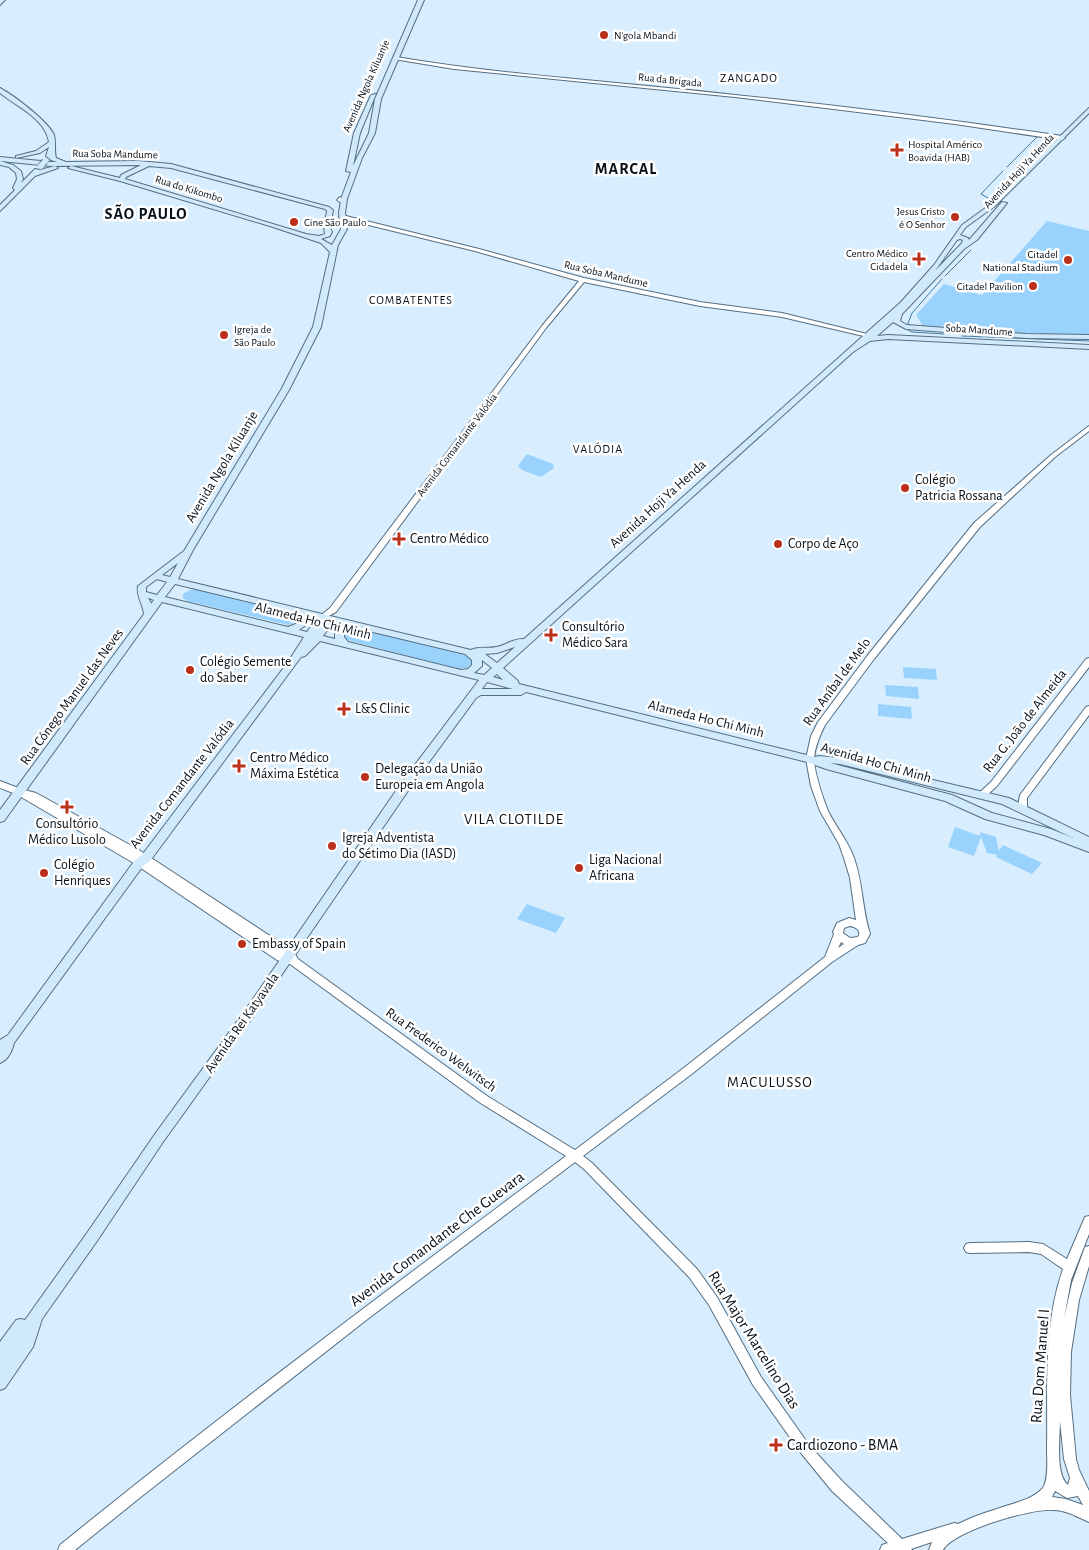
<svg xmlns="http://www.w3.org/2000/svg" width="1089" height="1550" viewBox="0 0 1089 1550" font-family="'Alegreya Sans',sans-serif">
  <rect width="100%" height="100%" fill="#d8eeff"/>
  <!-- green -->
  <g fill="#99d3fd">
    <polygon points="1047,221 1089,231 1089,335 1003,333 923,326 916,315 944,284 982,295"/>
    <polygon points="527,454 553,464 554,468 541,477 522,470 518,466"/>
    <polygon points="197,589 300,614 302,618 299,622 288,625 187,601 183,598 183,594 190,590"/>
    <polygon points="356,628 468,656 473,662 467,668 459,669 343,639 342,633 345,630"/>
    <polygon points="903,667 936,669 937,680 904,678"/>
    <polygon points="885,685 918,687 919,699 886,696"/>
    <polygon points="878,704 911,707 912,719 878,716"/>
    <polygon points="955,827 980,836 980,832 996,837 999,851 1003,845 1042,863 1032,874 996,857 997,855 987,853 981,837 974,856 948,847"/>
    <polygon points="527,904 565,918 556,933 517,919"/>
  </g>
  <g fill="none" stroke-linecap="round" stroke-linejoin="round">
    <!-- stream -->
    <g stroke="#3f7aa2" stroke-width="1">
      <polyline points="1007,167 1037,137"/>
      <polyline points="988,202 990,199 981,194 1003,171"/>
      <polyline points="945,276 971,250"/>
      <polyline points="907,326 912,313 942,279"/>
      <polyline points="908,330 912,332 944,334"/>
      <polyline points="962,336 1089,341"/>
    </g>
    <defs>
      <g id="tertiary">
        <path d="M396,57C508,76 622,82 735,95C844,106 953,120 1062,136L1065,138L1062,140L955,124L735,97L454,69L394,59V58Z"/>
        <polygon points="340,197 343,200 340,202 337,200"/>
        <polygon points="342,215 479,249 584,278 700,302 782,313 871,335 868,337 782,317 700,306 584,282 546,328 336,612 323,619 320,619 319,617 330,608 542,326 579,281 475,251 340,218 339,217"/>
        <path d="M1089,426V431L1055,457L980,527L874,659L825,725C820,735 815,747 814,758C814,772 823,798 828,811C836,827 848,841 854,858C863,883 862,909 870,934L865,943L858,945L832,962L693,1073L583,1156L592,1163L697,1269L717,1297L761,1377L809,1445L842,1481L902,1539L954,1523L958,1524C970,1518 983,1513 997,1509C1012,1503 1030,1501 1042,1489C1049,1482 1047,1458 1047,1448C1048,1388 1043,1326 1063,1269L1041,1254L1029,1252L970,1253L966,1252L964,1248L966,1244L970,1243L1029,1242L1043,1244L1067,1259L1085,1217L1089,1216V1234L1071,1280L1064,1319L1072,1283L1085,1247L1089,1246V1266L1079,1300L1071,1352L1070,1395L1076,1459L1079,1470L1089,1491V1522C1077,1517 1067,1510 1053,1510C1031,1508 953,1531 943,1550H929L932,1542L911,1549L912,1550H880L882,1545L888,1543L832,1491L801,1453L753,1385L709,1305L689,1277L584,1169L575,1162L365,1321L142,1496L75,1550H58L60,1545C225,1411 396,1284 566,1156L479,1102L290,964L277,960L132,862L16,794L0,788V781L21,789L36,793L139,850L293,951L298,959L487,1096L575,1150L685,1067L825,957L834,934L833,932L837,923L849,918L856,920L850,878L844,858L839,844L820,811L811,786L806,759L811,736L818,722L868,655L974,523L1051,455ZM850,926C856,927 862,931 858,937L850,938L843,933L844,928ZM841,942L844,944L838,948ZM1060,1421L1064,1459L1070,1478L1068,1485C1055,1475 1060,1437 1060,1421ZM1055,1491L1067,1498L1078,1496L1083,1505L1066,1499L1052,1497Z"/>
        <polygon points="1089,658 1089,667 997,786 984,798 978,798 977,796 978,794 991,782 1086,659"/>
        <polygon points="1089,706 1089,715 1027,798 1027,810 1026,812 1020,812 1018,806 1020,795 1086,707"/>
      </g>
      <g id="secondary">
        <polygon points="0,0 5,0 0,5"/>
        <path d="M418,0H424L381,99L375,133L362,158L347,199L345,213L347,229L338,245L321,327L289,390L193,550L178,579L471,650C479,646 488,649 496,647C506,645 514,638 524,639L901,302L934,265L962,225L991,204L1089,108V113L995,206L966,227L960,235L968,238L969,240L1002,202L1007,203L977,240L964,249L902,314L900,321L907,325L1026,334L1089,335V339L1026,338L906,329L893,322L877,336L888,335L1089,345V349L888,339L870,341L853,352L503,668L518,681L519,684L815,757L819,756L840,758L1009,798L1089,837V852L1044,835L985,819L945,801L826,769L807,762L526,692L521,695H481L476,698L410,788L252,1018L163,1142L97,1241L42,1319L33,1347L5,1388L0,1390V1342L16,1320L21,1319L25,1320L87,1233L155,1134L244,1012L402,782L479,680L320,641L305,656L301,657L150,861L143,866L14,1043C12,1051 8,1060 0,1063V1040L8,1035L135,860L142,855L288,662L304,637L162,602L4,821L0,822V810L144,614C143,604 136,596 138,586L184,551L281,390L313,327L330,252L321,243L273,227L120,181L68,168L71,166L120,178L121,175L141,165L51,166L0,161V157L51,162H57L51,160L46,156L49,147L40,153L16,158V156L36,151L49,142C45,118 17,107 0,93V88C13,95 48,121 54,135C56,142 54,150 56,158L66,162L138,161L171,164L329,207L333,210L330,227L332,232L330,236L321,239L332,245L341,229L339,213L341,199L351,172L346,171L354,133L371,95L376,94L360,133L353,166L369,133L375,99ZM149,166L171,168L325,209L327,211L324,227L325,234L319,236L306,234L125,179L126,177ZM960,239L963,240L962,243L935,271L957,240ZM178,563L170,577L162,575ZM157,579L167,582L157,595L146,592V587ZM175,584L300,614L301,618L298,623L288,627L165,597ZM148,598L154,600L151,604V603ZM310,617L317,618L307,632L299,630L306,625ZM333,622L344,625L335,631V639L323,636ZM356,628L465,654L472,660V665L468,669L461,670L348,642L344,637V632L350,629ZM515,647L497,663L485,654L497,653ZM482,660L492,668L484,675L474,673L482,666ZM497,674L503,680L493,677ZM487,682L513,689H482ZM830,763L840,764L1002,804L1073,838L1051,829L992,813L952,795Z"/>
        <polygon points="0,161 13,165 21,171 23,179 21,183 35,169 40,170 55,166 58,168 35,176 0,211 0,205 15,190 13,188 17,179 16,173 9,167 0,165"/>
      </g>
    </defs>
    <!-- tertiary casing -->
    <use href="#tertiary" stroke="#566e81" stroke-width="2"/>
    <!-- secondary casing -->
    <use href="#secondary" stroke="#566e81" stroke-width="2"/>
    <!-- tertiary -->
    <use href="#tertiary" fill="#fff" fill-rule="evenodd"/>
    <!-- secondary -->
    <use href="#secondary" fill="#d0eafc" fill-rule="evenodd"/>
    <defs>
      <polyline id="secondary-bridge" points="41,166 45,161"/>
    </defs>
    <!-- secondary-bridge casing -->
    <use href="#secondary-bridge" stroke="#566e81" stroke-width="7" stroke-linecap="butt"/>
    <!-- secondary-bridge -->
    <use href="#secondary-bridge" stroke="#d0eafc" stroke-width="5.5"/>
  </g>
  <!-- markers -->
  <g fill="#bb2f1d" stroke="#fff" stroke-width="2">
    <circle cx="604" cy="35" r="5"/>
    <path d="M894.5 142.5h5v5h5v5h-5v5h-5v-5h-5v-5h5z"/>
    <circle cx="955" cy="217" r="5"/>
    <circle cx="294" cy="222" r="5"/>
    <path d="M916.5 251.5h5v5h5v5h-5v5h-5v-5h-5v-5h5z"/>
    <circle cx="1068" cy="260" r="5"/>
    <circle cx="1033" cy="286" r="5"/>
    <circle cx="224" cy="335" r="5"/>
    <circle cx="905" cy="488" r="5"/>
    <path d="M396.5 531.5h5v5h5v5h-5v5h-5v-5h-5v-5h5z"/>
    <circle cx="778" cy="544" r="5"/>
    <path d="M548.5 627.5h5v5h5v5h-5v5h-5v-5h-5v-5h5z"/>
    <circle cx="190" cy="670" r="5"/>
    <path d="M341.5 701.5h5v5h5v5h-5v5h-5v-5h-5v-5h5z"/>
    <path d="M236.5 758.5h5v5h5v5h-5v5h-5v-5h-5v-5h5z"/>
    <circle cx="365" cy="777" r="5"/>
    <path d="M64.5 799.5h5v5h5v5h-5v5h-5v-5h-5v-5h5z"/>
    <circle cx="332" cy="846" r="5"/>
    <circle cx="579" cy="868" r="5"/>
    <circle cx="44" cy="873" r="5"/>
    <circle cx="242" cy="944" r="5"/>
    <path d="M773.5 1437.5h5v5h5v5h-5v5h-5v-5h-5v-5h5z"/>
  </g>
  <g text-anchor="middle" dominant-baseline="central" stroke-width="5" stroke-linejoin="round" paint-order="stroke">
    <!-- far-poi labels -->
    <g font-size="11" fill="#071017" stroke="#fff" text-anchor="start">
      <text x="614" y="35">N'gola Mbandi</text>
      <text x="908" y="144">Hospital Américo<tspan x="908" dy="13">Boavida (HAB)</tspan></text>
      <text x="945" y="211" text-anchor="end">Jesus Cristo<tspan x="945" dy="13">é O Senhor</tspan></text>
      <text x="304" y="222">Cine São Paulo</text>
      <text x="908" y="253" text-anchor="end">Centro Médico<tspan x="908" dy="13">Cidadela</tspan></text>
      <text x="1058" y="254" text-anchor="end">Citadel<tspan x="1058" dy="13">National Stadium</tspan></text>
      <text x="1023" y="286" text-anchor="end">Citadel Pavilion</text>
      <text x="234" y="329">Igreja de<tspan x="234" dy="13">São Paulo</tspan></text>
    </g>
    <!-- far-street labels -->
    <g font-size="11" fill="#071017" stroke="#fff">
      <text transform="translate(670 80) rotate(6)">Rua da Brigada</text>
      <text transform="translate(366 86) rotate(-66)">Avenida Ngola Kiluanje</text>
      <text transform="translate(115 154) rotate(1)">Rua Soba Mandume</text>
      <text transform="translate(1019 171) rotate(-47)">Avenida Hoji Ya Henda</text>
      <text transform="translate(189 189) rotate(17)">Rua do Kikombo</text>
      <text transform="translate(606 274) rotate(13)">Rua Soba Mandume</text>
      <text transform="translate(979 330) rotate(4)">Soba Mandume</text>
      <text transform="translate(457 445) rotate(-53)">Avenida Comandante Valódia</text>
    </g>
    <!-- far-neighbourhood labels -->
    <g font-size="12" letter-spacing="1" fill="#071017" stroke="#fff">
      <text x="749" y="78">ZANGADO</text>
      <text x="411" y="300">COMBATENTES</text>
      <text x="598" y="449">VALÓDIA</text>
    </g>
    <!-- street labels -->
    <g font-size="14" fill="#071017" stroke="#fff">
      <text transform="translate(222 467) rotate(-59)">Avenida Ngola Kiluanje</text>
      <text transform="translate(658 504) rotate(-42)">Avenida Hoji Ya Henda</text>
      <text transform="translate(313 621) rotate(14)">Alameda Ho Chi Minh</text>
      <text transform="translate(837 682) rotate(-54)">Rua Aníbal de Melo</text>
      <text transform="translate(72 697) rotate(-54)">Rua Cónego Manuel das Neves</text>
      <text transform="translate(706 719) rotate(14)">Alameda Ho Chi Minh</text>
      <text transform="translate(1025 721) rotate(-52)">Rua G. João de Almeida</text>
      <text transform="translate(876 763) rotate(16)">Avenida Ho Chi Minh</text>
      <text transform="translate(182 784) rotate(-52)">Avenida Comandante Valódia</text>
      <text transform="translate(242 1023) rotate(-55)">Avenida Rei Katyavala</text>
      <text transform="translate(441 1050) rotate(36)">Rua Frederico Welwitsch</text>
    </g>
    <!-- poi labels -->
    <g font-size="14" fill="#071017" stroke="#fff" text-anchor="start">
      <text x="915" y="480">Colégio<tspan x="915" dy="16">Patricia Rossana</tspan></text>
      <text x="410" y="539">Centro Médico</text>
      <text x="788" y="544">Corpo de Aço</text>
      <text x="562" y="627">Consultório<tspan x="562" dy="16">Médico Sara</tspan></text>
      <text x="200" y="662">Colégio Semente<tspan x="200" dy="16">do Saber</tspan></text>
      <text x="355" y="709">L&amp;S Clinic</text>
      <text x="250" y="758">Centro Médico<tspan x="250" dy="16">Máxima Estética</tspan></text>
      <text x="375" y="769">Delegação da União<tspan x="375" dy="16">Europeia em Angola</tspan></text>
      <text x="67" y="824" text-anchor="middle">Consultório<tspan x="67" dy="16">Médico Lusolo</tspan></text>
      <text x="342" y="838">Igreja Adventista<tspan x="342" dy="16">do Sétimo Dia (IASD)</tspan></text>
      <text x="589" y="860">Liga Nacional<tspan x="589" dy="16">Africana</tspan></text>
      <text x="54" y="865">Colégio<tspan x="54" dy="16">Henriques</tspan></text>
      <text x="252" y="944">Embassy of Spain</text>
    </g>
    <!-- neighbourhood labels -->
    <g font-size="15" letter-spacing="1" fill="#071017" stroke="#fff">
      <text x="514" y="819">VILA CLOTILDE</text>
      <text x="770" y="1082">MACULUSSO</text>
    </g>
    <!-- far-district labels -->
    <g font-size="16" font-weight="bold" letter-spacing="1" fill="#071017" stroke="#fff">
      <text x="626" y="169">MARCAL</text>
      <text x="146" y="214">SÃO PAULO</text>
    </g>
    <!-- near-street labels -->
    <g font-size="16" fill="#071017" stroke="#fff">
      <text transform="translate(437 1239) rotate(-37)">Avenida Comandante Che Guevara</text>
      <text transform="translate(754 1340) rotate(58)">Rua Major Marcelino Dias</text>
      <text transform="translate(1040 1366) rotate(-86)">Rua Dom Manuel I</text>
    </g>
    <!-- near-poi labels -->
    <g font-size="16" fill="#071017" stroke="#fff" text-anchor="start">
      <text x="787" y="1445">Cardiozono - BMA</text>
    </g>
  </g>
</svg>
